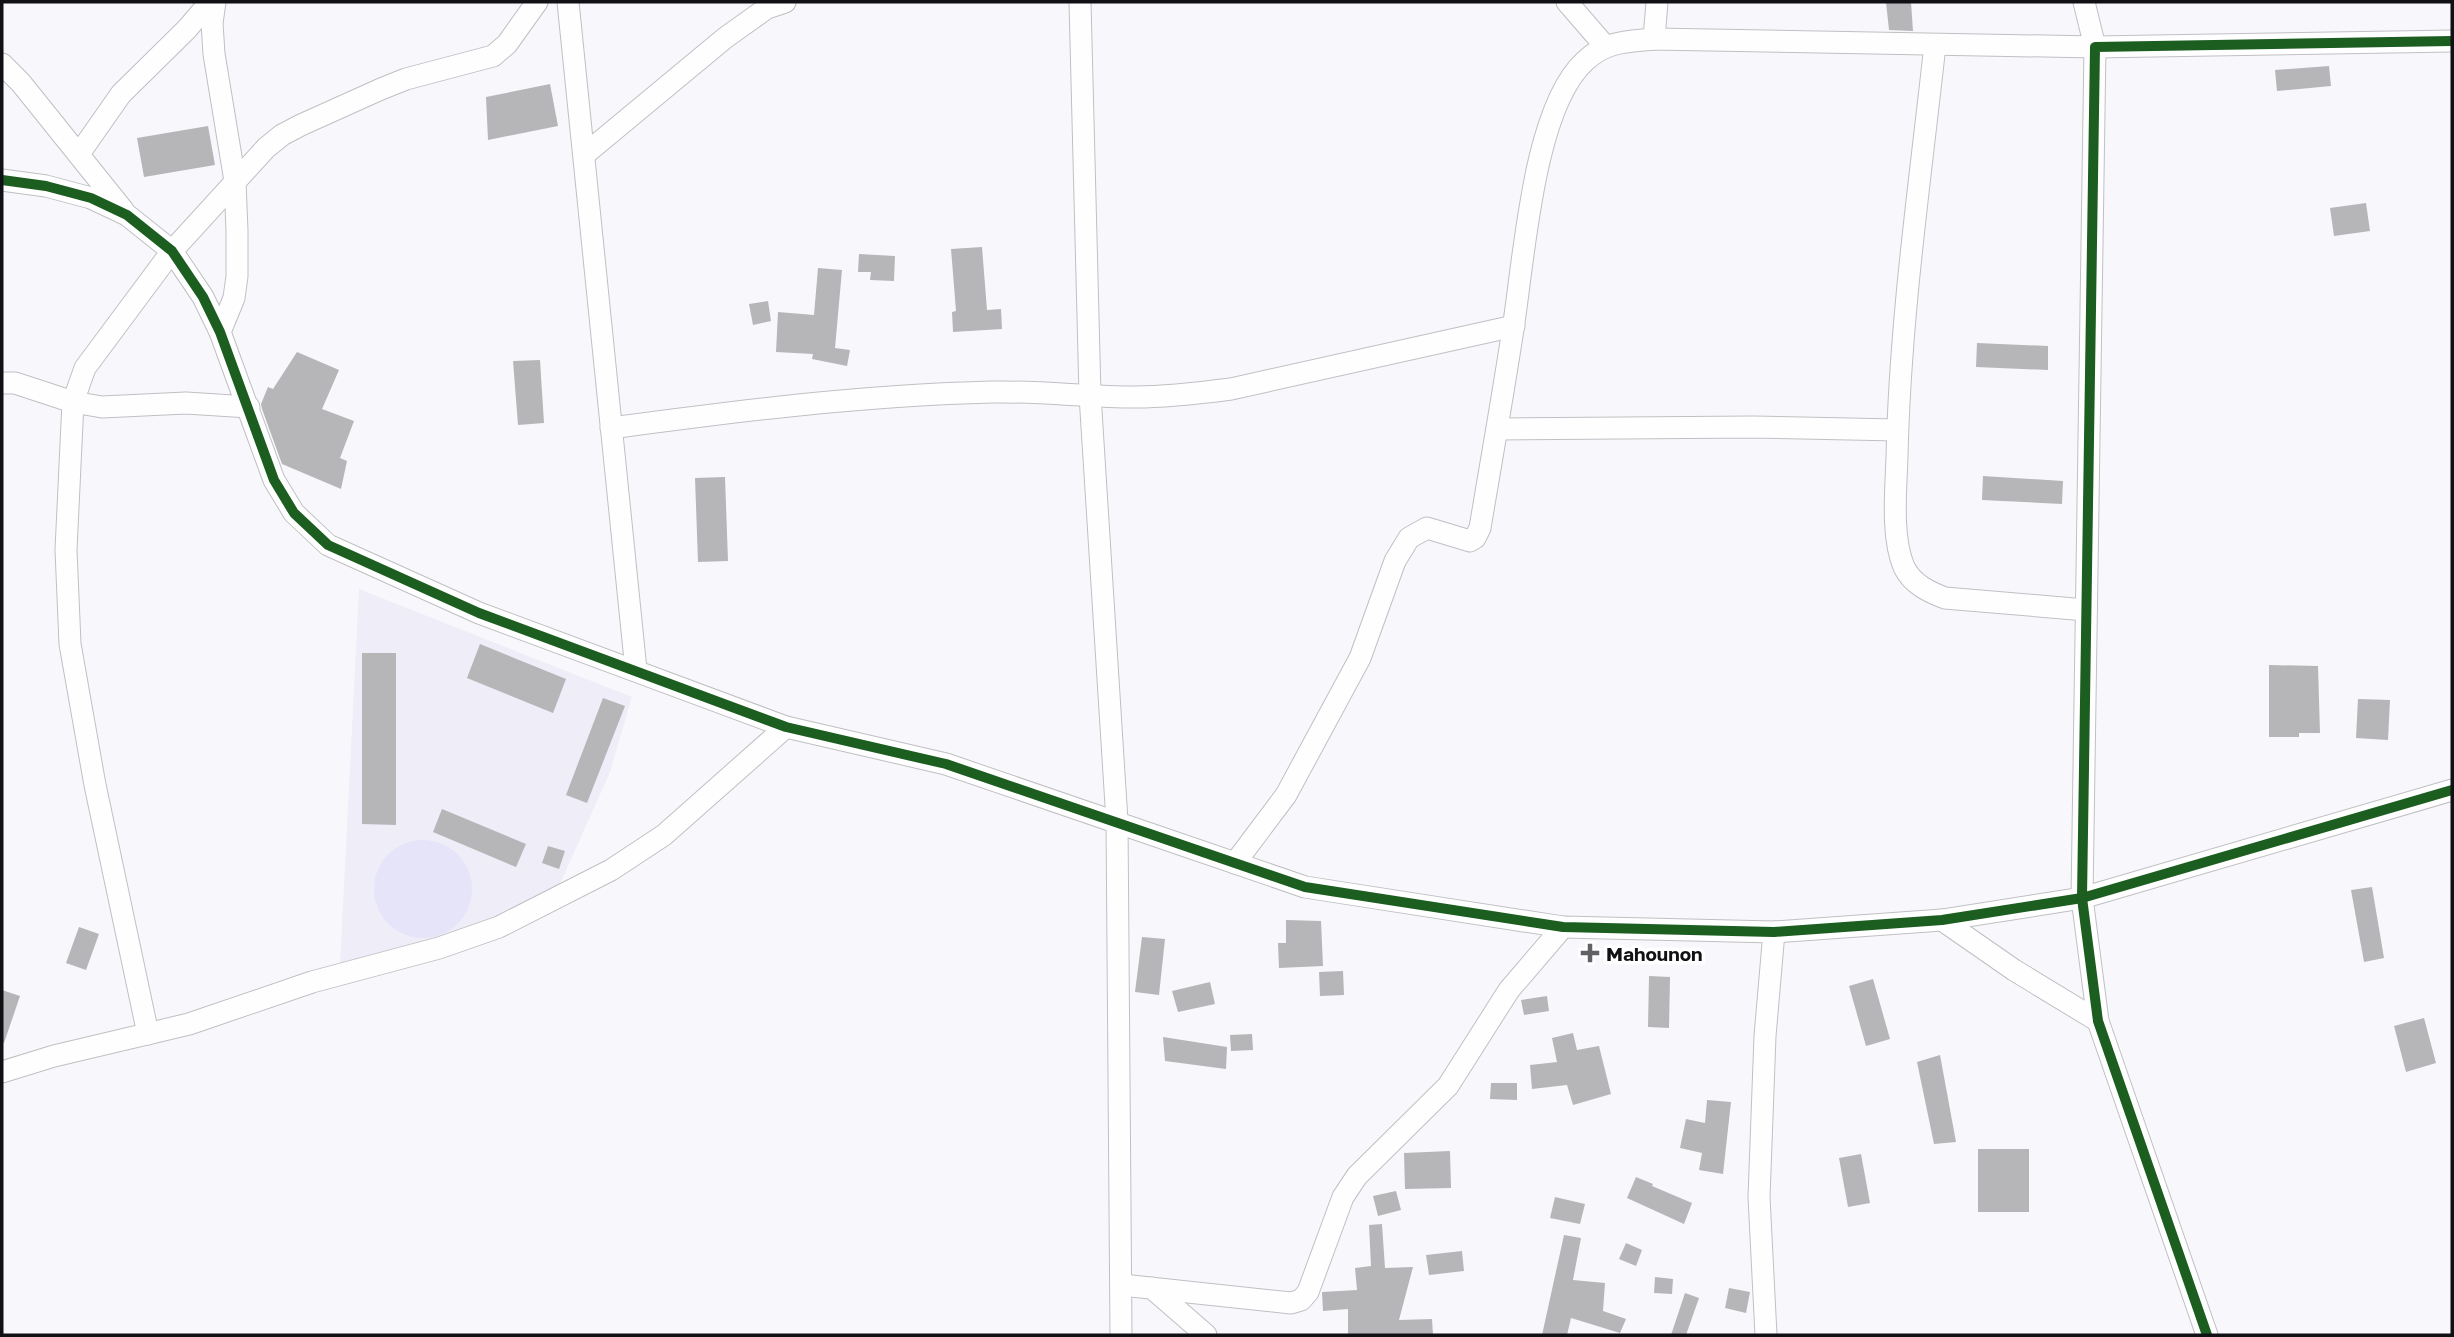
<svg xmlns="http://www.w3.org/2000/svg" width="2454" height="1337" viewBox="0 0 2454 1337" font-family="'Golos Text',sans-serif">
  <rect width="100%" height="100%" fill="#f8f8fc"/>
  <!-- built -->
  <polygon fill="#eeedf8" points="359,589 632,697 610,772 560,884 497,920 424,951 340,965"/>
  <!-- green -->
  <circle fill="#e6e4f8" cx="423" cy="889" r="49"/>
  <!-- building -->
  <g fill="#b6b6b9">
    <polygon points="1886,2 1911,2 1913,31 1889,30"/>
    <polygon points="2329,66 2331,86 2277,91 2275,70"/>
    <polygon points="550,84 558,126 488,140 486,97"/>
    <polygon points="208,126 215,165 144,177 137,138"/>
    <polygon points="2366,203 2370,231 2334,236 2330,208"/>
    <polygon points="982,247 987,310 1001,309 1002,329 953,332 952,312 956,311 951,249"/>
    <polygon points="859,254 895,256 894,281 870,280 871,272 858,272"/>
    <polygon points="818,268 842,270 835,348 850,350 847,366 812,359 813,354 776,352 778,312 814,315"/>
    <polygon points="768,301 771,321 753,325 749,304"/>
    <polygon points="1977,343 2048,346 2048,370 1976,367"/>
    <polygon points="297,352 339,370 322,409 354,421 340,458 347,461 341,489 282,464 262,409 261,404 268,387 273,389"/>
    <polygon points="540,360 544,423 518,425 513,361"/>
    <polygon points="1983,476 2063,481 2062,504 1982,500"/>
    <polygon points="725,477 728,561 698,562 695,478"/>
    <polygon points="480,644 566,679 553,713 467,678"/>
    <polygon points="362,653 396,653 396,825 362,824"/>
    <polygon points="2269,665 2318,666 2320,733 2299,733 2299,737 2269,737"/>
    <polygon points="603,698 625,706 587,803 566,795"/>
    <polygon points="2358,699 2390,700 2388,740 2356,738"/>
    <polygon points="442,809 526,844 516,867 433,832"/>
    <polygon points="548,846 565,851 559,869 542,863"/>
    <polygon points="2372,887 2384,958 2364,962 2351,890"/>
    <polygon points="1286,920 1321,921 1323,966 1279,968 1278,943 1286,943"/>
    <polygon points="79,927 99,934 86,970 66,963"/>
    <polygon points="1142,937 1165,939 1159,995 1135,992"/>
    <polygon points="1343,971 1344,995 1320,996 1319,972"/>
    <polygon points="1649,976 1670,977 1669,1028 1648,1027"/>
    <polygon points="1873,979 1890,1039 1866,1046 1849,986"/>
    <polygon points="1210,982 1215,1004 1178,1012 1172,991"/>
    <polygon points="2,990 20,996 4,1043 2,1043"/>
    <polygon points="1547,996 1549,1011 1524,1015 1521,1000"/>
    <polygon points="2424,1018 2436,1063 2406,1072 2394,1026"/>
    <polygon points="1573,1033 1577,1050 1599,1046 1611,1094 1573,1105 1567,1085 1532,1089 1530,1065 1557,1062 1552,1038"/>
    <polygon points="1252,1034 1253,1050 1231,1051 1230,1035"/>
    <polygon points="1163,1037 1227,1047 1226,1069 1165,1061"/>
    <polygon points="1940,1055 1956,1142 1934,1144 1917,1062"/>
    <polygon points="1491,1083 1517,1083 1517,1100 1490,1099"/>
    <polygon points="1707,1100 1731,1102 1723,1174 1699,1170 1702,1153 1680,1148 1686,1119 1705,1123"/>
    <rect x="1978" y="1149" width="51" height="63"/>
    <polygon points="1450,1151 1451,1188 1405,1189 1404,1153"/>
    <polygon points="1861,1154 1870,1203 1848,1207 1839,1158"/>
    <polygon points="1636,1177 1653,1184 1652,1186 1692,1203 1684,1224 1627,1198"/>
    <polygon points="1396,1191 1401,1210 1378,1216 1373,1196"/>
    <polygon points="1555,1197 1585,1204 1580,1224 1550,1218"/>
    <polygon points="1382,1224 1385,1268 1413,1267 1399,1320 1432,1319 1433,1335 1348,1335 1348,1309 1323,1311 1322,1292 1357,1290 1355,1268 1371,1266 1369,1225"/>
    <polygon points="1564,1235 1581,1238 1573,1280 1605,1283 1603,1311 1626,1319 1620,1333 1571,1318 1567,1335 1542,1335"/>
    <polygon points="1626,1243 1642,1250 1636,1266 1619,1259"/>
    <polygon points="1462,1251 1464,1271 1429,1275 1426,1255"/>
    <polygon points="1655,1277 1673,1279 1672,1294 1654,1293"/>
    <polygon points="1729,1288 1750,1292 1746,1313 1725,1308"/>
    <polygon points="1685,1293 1699,1298 1686,1335 1671,1335"/>
  </g>
  <g fill="none" stroke-linecap="round" stroke-linejoin="round">
    <defs>
      <g id="street">
        <polyline points="215,2 212,23 214,54 235,181 237,231 237,276 234,298 220,332"/>
        <polyline points="568,2 636,670"/>
        <polyline points="1080,2 1090,395 1117,821 1121,1335"/>
        <polyline points="1567,2 1605,46"/>
        <polyline points="1654,39 1657,2"/>
        <path d="M1935,45C1920,182 1900,319 1897,457C1896,489 1891,537 1904,567C1912,584 1929,592 1945,598L2086,610"/>
        <polyline points="2,64 21,83 123,210"/>
        <polyline points="79,154 121,94 187,29 210,2"/>
        <polyline points="584,155 725,38 767,8 785,2"/>
        <polyline points="2,180 46,186 91,198 127,215 172,251 203,297 220,332 274,480 294,513 328,545 479,613 786,727 946,764 1305,887 1563,927 1774,932 1942,920 2082,898 2452,790"/>
        <polyline points="2,383 15,383 73,402 102,407 186,403 249,407"/>
        <path d="M611,428C738,411 864,395 992,392C1040,391 1088,397 1136,397C1168,397 1200,393 1231,389L1514,326"/>
        <polyline points="1497,429 1753,427 1897,430"/>
        <path d="M1235,863L1286,795L1360,658L1395,561L1409,538L1427,528L1470,541L1475,538L1480,528C1491,462 1503,395 1513,329C1524,260 1533,108 1585,61C1606,41 1626,42 1654,39L2095,47L2084,2"/>
        <polyline points="1942,920 2014,970 2098,1021"/>
        <polyline points="148,1034 95,785 70,644 66,550 73,402 85,368 172,251 266,148 282,135 301,125 381,89 406,79 493,56 507,44 537,2"/>
        <polyline points="2,1072 54,1056 189,1024 312,982 439,948 499,927 611,870 664,835 786,727"/>
        <polyline points="1122,1285 1291,1303 1301,1300 1308,1292 1343,1197 1357,1176 1448,1086 1509,990 1563,927"/>
        <polyline points="1152,1288 1206,1335"/>
        <polyline points="1766,1335 1759,1197 1765,1036 1774,932"/>
        <polyline points="2207,1335 2098,1021 2082,898 2095,47 2452,41"/>
      </g>
    </defs>
    <!-- street casing -->
    <use href="#street" stroke="#c0c0c4" stroke-width="23"/>
    <!-- street -->
    <use href="#street" stroke="#fefeff" stroke-width="21"/>
    <defs>
      <g id="cycleway">
        <polyline points="2,180 46,186 91,198 127,215 172,251 203,297 220,332 274,480 294,513 328,545 479,613 786,727 946,764 1305,887 1563,927 1774,932 1942,920 2082,898 2452,790"/>
        <polyline points="2207,1335 2098,1021 2082,898 2095,47 2452,41"/>
      </g>
    </defs>
    <!-- cycleway casing -->
    <use href="#cycleway" stroke="#fff" stroke-width="15"/>
    <!-- cycleway -->
    <use href="#cycleway" stroke="#1b5e20" stroke-width="10"/>
  </g>
  <!-- markers -->
  <path fill="#626165" stroke="#fff" stroke-width="2.5" d="M1586.5 942.5h7v7h7v7h-7v7h-7v-7h-7v-7h7z"/>
  <g text-anchor="middle" dominant-baseline="central" stroke-width="7" stroke-linejoin="round" paint-order="stroke">
    <!-- poi labels -->
    <g font-size="19" font-weight="bold" fill="#111014" stroke="#fff" text-anchor="start">
      <text x="1606" y="953">Mahounon</text>
    </g>
  </g>
  <!-- border -->
  <rect width="2454" height="1337" fill="none" stroke="#111014" stroke-width="7"/>
</svg>
